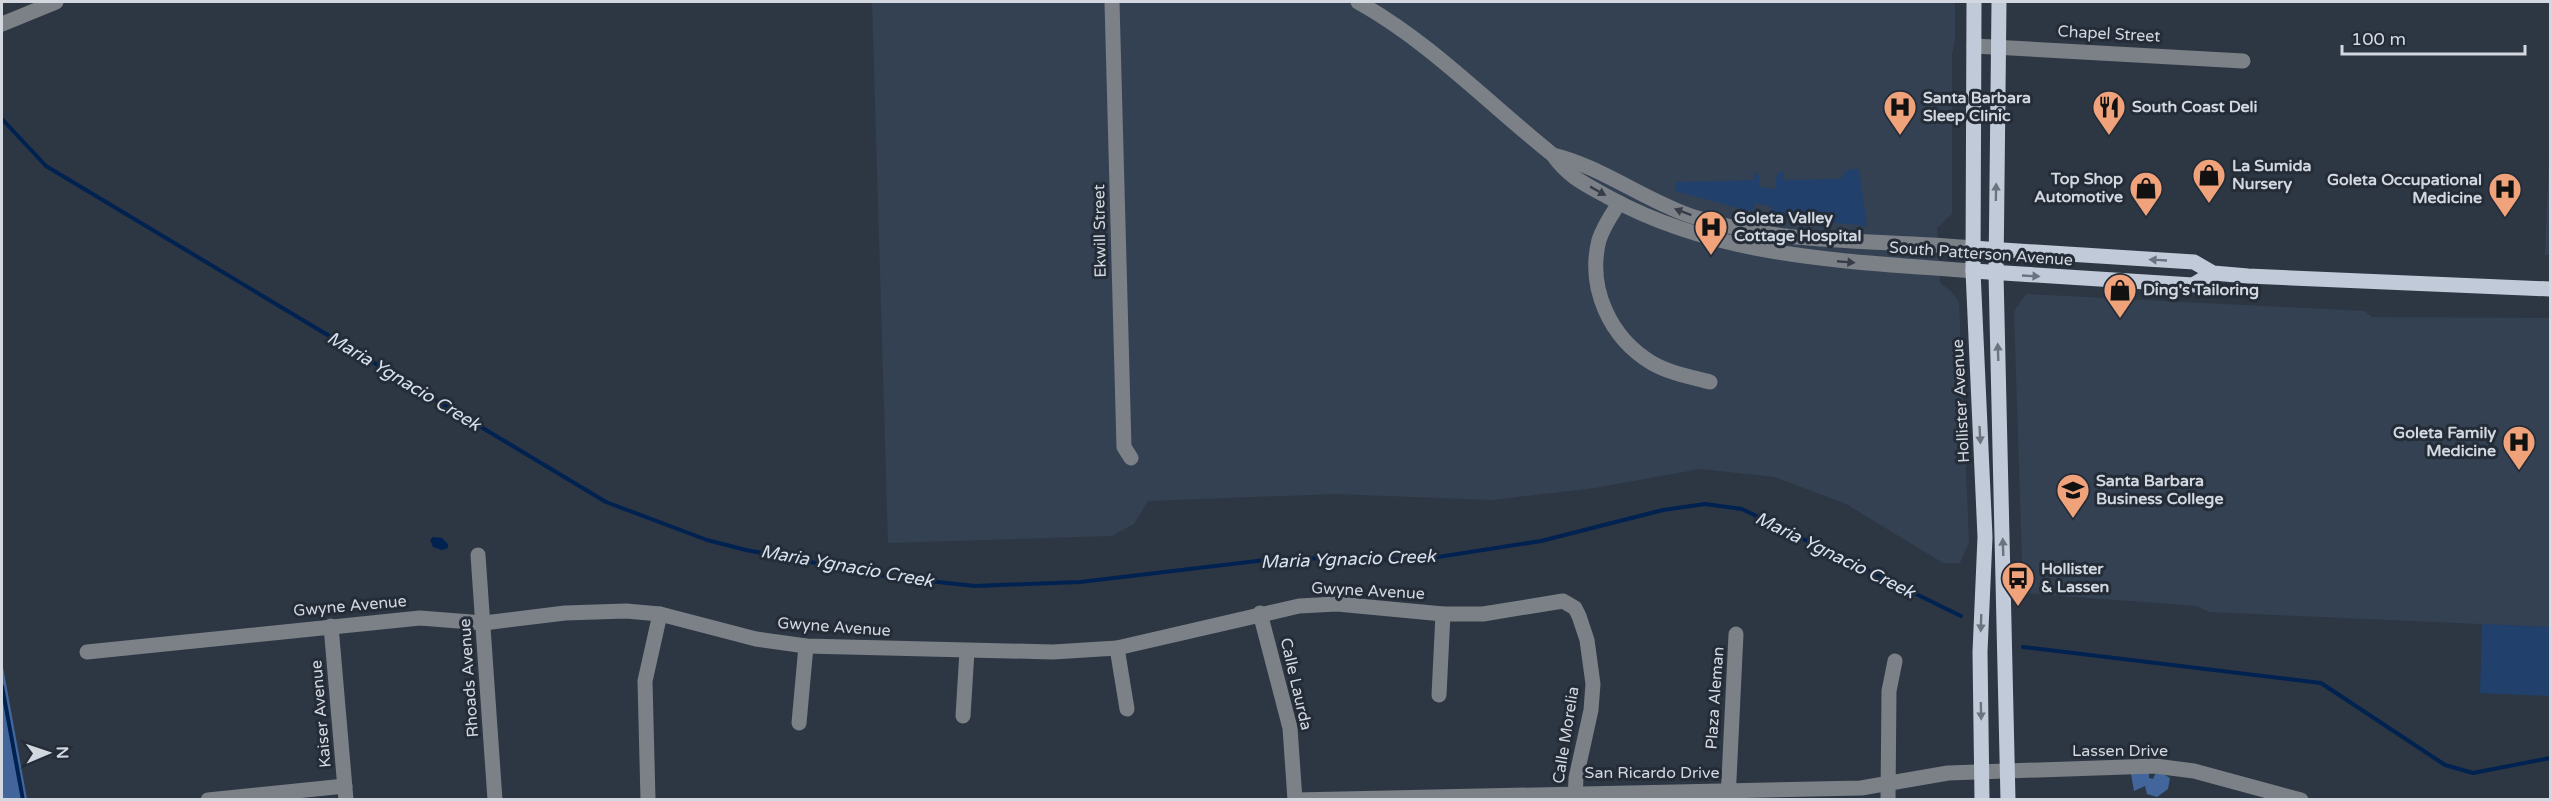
<svg xmlns="http://www.w3.org/2000/svg" width="2552" height="801" viewBox="0 0 2552 801" font-family="'Varela Round',sans-serif">
  <rect width="100%" height="100%" fill="#2d3643"/>
  <!-- built -->
  <g fill="#344152">
    <polygon points="872,2 1955,2 1955,40 1952,54 1952,214 1937,228 1940,283 1951,291 1959,302 1969,542 1960,563 1943,563 1846,504 1775,477 1700,469 1595,488 1492,500 1334,494 1148,501 1134,524 1112,536 888,543"/>
    <polygon points="2550,128 2550,255 2545,255"/>
    <polygon points="2026,294 2365,311 2372,317 2550,318 2550,627 2209,612 2197,606 2023,593 2014,311"/>
  </g>
  <!-- green -->
  <g fill="#21406c">
    <polygon points="1859,169 1867,226 1772,216 1772,207 1755,203 1752,212 1675,191 1676,182 1753,180 1754,172 1759,176 1759,187 1775,189 1777,174 1784,171 1784,180 1840,179 1847,170"/>
    <polygon points="2482,624 2550,627 2550,696 2480,693"/>
  </g>
  <!-- forest -->
  <g fill="#42669b">
    <polygon points="2,661 27,799 2,799"/>
    <polygon points="2157,770 2170,778 2168,789 2157,797 2147,794 2145,786 2134,791 2131,774 2149,771 2149,778 2153,779"/>
  </g>
  <!-- water -->
  <polygon fill="#002251" points="433,537 442,538 448,544 448,548 442,550 433,547 430,540"/>
  <g fill="none" stroke-linecap="round" stroke-linejoin="round">
    <!-- stream -->
    <g stroke="#002251" stroke-width="4">
      <polyline points="2,119 46,166 606,502 707,540 746,550 891,577 975,586 1080,582 1283,558 1419,560 1541,541 1663,510 1705,504 1742,509 1961,616"/>
      <polyline points="2023,647 2321,683 2445,765 2473,773 2550,758"/>
      <polyline points="2,686 23,800"/>
    </g>
    <!-- minor -->
    <g stroke="#7c8087" stroke-width="15">
      <polyline points="1112,2 1124,447 1131,458"/>
      <path d="M1358,2C1430,42 1489,104 1553,155C1569,178 1587,185 1610,198C1722,259 1849,261 1973,271"/>
      <polyline points="2,24 56,2"/>
      <polyline points="1974,46 2243,61"/>
      <path d="M1553,155C1600,166 1644,200 1691,216C1782,246 1878,239 1972,248"/>
      <path d="M1619,203C1612,214 1603,227 1599,240C1587,288 1610,338 1652,363C1669,373 1691,377 1710,382"/>
      <polyline points="478,555 495,800"/>
      <polyline points="1260,613 1290,728 1295,800"/>
      <polyline points="331,626 346,800"/>
      <polyline points="1117,648 1127,709"/>
      <polyline points="87,652 420,618 484,623 565,613 626,611 660,614 756,639 806,646 1053,652 1117,648 1299,606 1337,604 1443,614 1483,614 1563,601 1575,608 1579,616 1587,640 1593,684 1591,710 1576,778 1575,800"/>
      <polyline points="1439,695 1443,614"/>
      <polyline points="963,716 967,651"/>
      <polyline points="799,723 806,646"/>
      <polyline points="208,800 345,786"/>
      <polyline points="648,800 645,681 660,614"/>
      <polyline points="1295,800 1861,788 1948,773 2155,766 2194,771 2301,800"/>
      <polyline points="1728,800 1736,634"/>
      <polyline points="1888,800 1889,691 1895,661"/>
    </g>
    <!-- major -->
    <g stroke="#c1cad8" stroke-width="15">
      <polyline points="1974,2 1973,271 1985,537 1980,652 1982,800"/>
      <polyline points="1999,2 1996,273 2008,800"/>
      <polyline points="1972,248 2194,262 2213,273 2248,276 2550,289"/>
      <polyline points="1973,271 2193,285 2213,273"/>
    </g>
  </g>
  <!-- one-way arrows -->
  <defs><path id="oneway-solid" d="M-6-.8H1V-3.2L6.5 0L1 3.2V.8H-6Z" transform="scale(1.5)"/></defs>
  <g fill="#363d48">
    <use href="#oneway-solid" transform="translate(1598 191) rotate(29)"/>
    <use href="#oneway-solid" transform="translate(1683 212) rotate(-159)"/>
    <use href="#oneway-solid" transform="translate(1846 262) rotate(5)"/>
  </g>
  <g fill="#6b7380">
    <use href="#oneway-solid" transform="translate(1996 192) rotate(-89)"/>
    <use href="#oneway-solid" transform="translate(2158 260) rotate(-177)"/>
    <use href="#oneway-solid" transform="translate(2031 276) rotate(3)"/>
    <use href="#oneway-solid" transform="translate(1998 352) rotate(-92)"/>
    <use href="#oneway-solid" transform="translate(1980 435) rotate(87)"/>
    <use href="#oneway-solid" transform="translate(2003 547) rotate(-92)"/>
    <use href="#oneway-solid" transform="translate(1981 623) rotate(92)"/>
    <use href="#oneway-solid" transform="translate(1981 711) rotate(89)"/>
  </g>
  <!-- icons -->
  <defs>
    <symbol id="hospital-pin" viewBox="-11 -11 22 30"><path d="M0 17L-7.5 6A9.5 9.5 0 1 1 7.5 6Z" fill="#f0a27a" stroke="#242c38"/><path d="M-5-5h3v3.5h4V-5h3V5h-3V1.5h-4V5h-3Z" fill="#111"/></symbol>
    <symbol id="restaurant-pin" viewBox="-11 -11 22 30"><path d="M0 17L-7.5 6A9.5 9.5 0 1 1 7.5 6Z" fill="#f0a27a" stroke="#242c38"/><path d="M-5-6h1v4h1v-4h1v4h1v-4h1v5L-1.5 .5V6h-2V.5L-5-1ZM5-6V6H3V1.5H1.5Q1.5-4 5-6Z" fill="#111"/></symbol>
    <symbol id="shop-pin" viewBox="-11 -11 22 30"><path d="M0 17L-7.5 6A9.5 9.5 0 1 1 7.5 6Z" fill="#f0a27a" stroke="#242c38"/><path d="M-5-2.5h2.3a2.7 3.5 0 0 1 5.4 0H5L5.5 6h-11ZM-1.5-2.5h3a1.5 2.3 0 0 0-3 0Z" fill="#111"/></symbol>
    <symbol id="school-pin" viewBox="-11 -11 22 30"><path d="M0 17L-7.5 6A9.5 9.5 0 1 1 7.5 6Z" fill="#f0a27a" stroke="#242c38"/><path d="M0-5L7-2L0 1L-7-2ZM-4 1L0 2.5L4 1V4Q0 6-4 4Z" fill="#111"/></symbol>
    <symbol id="bus-pin" viewBox="-11 -11 22 30"><path d="M0 17L-7.5 6A9.5 9.5 0 1 1 7.5 6Z" fill="#f0a27a" stroke="#242c38"/><path d="M-5-6H5V4H4V6H2V4H-2V6H-4V4H-5ZM-3.5-4V0h7V-4ZM-3.5 1.2v1.5H-2V1.2ZM2 1.2v1.5H3.5V1.2Z" fill="#111"/></symbol>
  </defs>
  <g fill-rule="evenodd">
    <use href="#hospital-pin" x="1881" y="88" width="38" height="52"/>
    <use href="#restaurant-pin" x="2090" y="88" width="38" height="52"/>
    <use href="#shop-pin" x="2190" y="156" width="38" height="52"/>
    <use href="#shop-pin" x="2127" y="169" width="38" height="52"/>
    <use href="#hospital-pin" x="2486" y="170" width="38" height="52"/>
    <use href="#hospital-pin" x="1692" y="208" width="38" height="52"/>
    <use href="#shop-pin" x="2101" y="271" width="38" height="52"/>
    <use href="#hospital-pin" x="2500" y="423" width="38" height="52"/>
    <use href="#school-pin" x="2054" y="471" width="38" height="52"/>
    <use href="#bus-pin" x="1999" y="559" width="38" height="52"/>
  </g>
  <g text-anchor="middle" dominant-baseline="central" stroke-width="6" stroke-linejoin="round" paint-order="stroke">
    <!-- street labels -->
    <g font-size="16" fill="#d3d8e0" stroke="#242c38">
      <text transform="translate(2109 34) rotate(3)">Chapel Street</text>
      <text transform="translate(1100 231) rotate(-91)">Ekwill Street</text>
      <text transform="translate(1981 254) rotate(4)">South Patterson Avenue</text>
      <text transform="translate(1961 401) rotate(-93)">Hollister Avenue</text>
      <text transform="translate(1368 591) rotate(3)">Gwyne Avenue</text>
      <text transform="translate(350 606) rotate(-5)">Gwyne Avenue</text>
      <text transform="translate(834 627) rotate(4)">Gwyne Avenue</text>
      <text transform="translate(469 678) rotate(-94)">Rhoads Avenue</text>
      <text transform="translate(1296 684) rotate(77)">Calle Laurda</text>
      <text transform="translate(1715 698) rotate(-86)">Plaza Aleman</text>
      <text transform="translate(321 714) rotate(-95)">Kaiser Avenue</text>
      <text transform="translate(1566 735) rotate(-81)">Calle Morelia</text>
      <text x="2120" y="751">Lassen Drive</text>
      <text x="1652" y="773">San Ricardo Drive</text>
    </g>
    <!-- poi labels -->
    <g font-size="16" font-weight="bold" fill="#d3d8e0" stroke="#242c38" text-anchor="start">
      <text x="1923" y="98">Santa Barbara<tspan x="1923" dy="18">Sleep Clinic</tspan></text>
      <text x="2132" y="107">South Coast Deli</text>
      <text x="2232" y="166">La Sumida<tspan x="2232" dy="18">Nursery</tspan></text>
      <text x="2123" y="179" text-anchor="end">Top Shop<tspan x="2123" dy="18">Automotive</tspan></text>
      <text x="2482" y="180" text-anchor="end">Goleta Occupational<tspan x="2482" dy="18">Medicine</tspan></text>
      <text x="1734" y="218">Goleta Valley<tspan x="1734" dy="18">Cottage Hospital</tspan></text>
      <text x="2143" y="290">Ding's Tailoring</text>
      <text x="2496" y="433" text-anchor="end">Goleta Family<tspan x="2496" dy="18">Medicine</tspan></text>
      <text x="2096" y="481">Santa Barbara<tspan x="2096" dy="18">Business College</tspan></text>
      <text x="2041" y="569">Hollister<tspan x="2041" dy="18">&amp; Lassen</tspan></text>
    </g>
    <!-- water labels -->
    <g font-size="18" font-style="italic" fill="#d6e1f1" stroke="#242c38">
      <text transform="translate(404 381) rotate(31)">Maria Ygnacio Creek</text>
      <text transform="translate(1835 555) rotate(26)">Maria Ygnacio Creek</text>
      <text transform="translate(1348 559) rotate(-2)">Maria Ygnacio Creek</text>
      <text transform="translate(847 566) rotate(10)">Maria Ygnacio Creek</text>
    </g>
  </g>
  <!-- border -->
  <rect width="2552" height="801" fill="none" stroke="#d3d8e0" stroke-width="6"/>
  <!-- north arrow -->
  <g transform="translate(48 753) rotate(88)" stroke="#242c38" stroke-width="4.5" paint-order="stroke">
  <path d="M0-4.5L10 22L0 15L-10 22Z" fill="#d3d8e0"/>
  <text y="-9" font-size="16" font-weight="bold" text-anchor="middle" fill="#d3d8e0">N</text>
  </g>
  <!-- scale -->
  <path d="M2342 45v9h183v-9" fill="none" stroke="#d3d8e0" stroke-width="3"/>
  <text x="2351" y="45" font-size="18" fill="#d3d8e0" stroke="#242c38" stroke-width="4.5" paint-order="stroke">100 m</text>
</svg>
